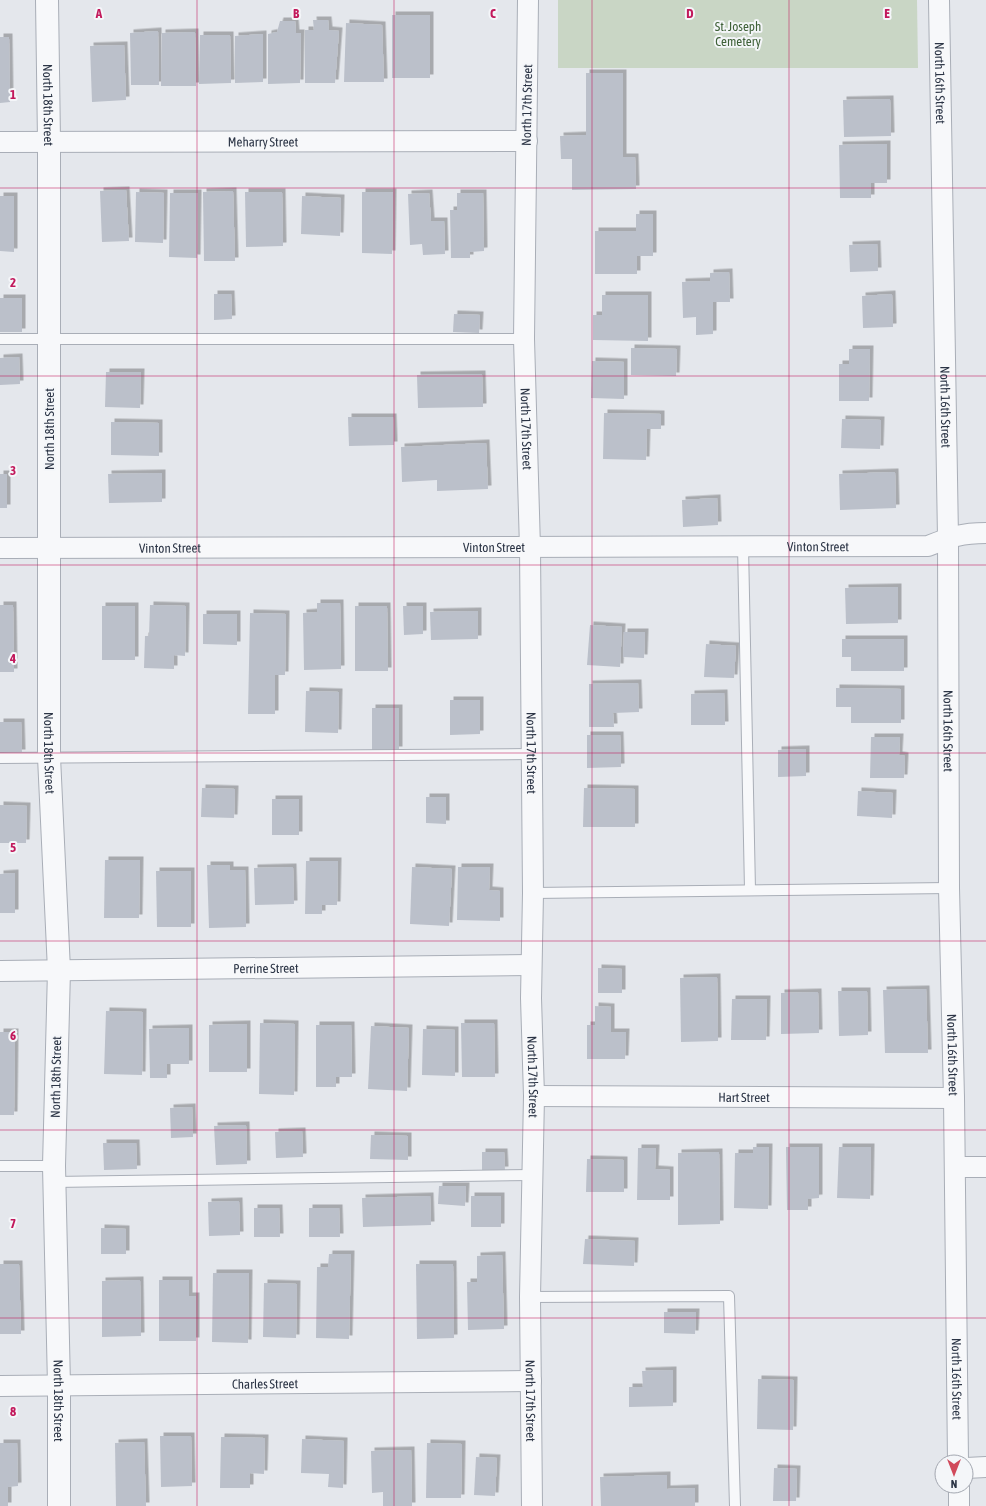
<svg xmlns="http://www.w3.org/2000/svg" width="986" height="1506" viewBox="0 0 986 1506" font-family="'Asap Condensed',sans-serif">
  <defs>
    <filter id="shadow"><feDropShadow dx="3.5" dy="-3.5" stdDeviation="0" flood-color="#0004"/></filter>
  </defs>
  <rect width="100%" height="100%" fill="#e4e7ec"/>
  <!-- green -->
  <polygon fill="#c9d6c5" points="558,0 917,0 918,68 558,68"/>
  <!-- building -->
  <g fill="#bbc0ca" filter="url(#shadow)">
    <rect x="392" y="15" width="38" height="63"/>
    <polygon points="313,20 328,20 329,30 339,31 335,83 305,83 305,30 314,30"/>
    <polygon points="280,21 295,21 296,33 301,33 300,83 268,84 268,34 277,32"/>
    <polygon points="346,23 382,25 384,82 344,82"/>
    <polygon points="158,31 159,85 131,85 130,33"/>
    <polygon points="195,32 196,86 161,86 162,33"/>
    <polygon points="263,34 263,82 235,83 235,36"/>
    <polygon points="200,35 230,35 231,83 199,84"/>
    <polygon points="0,37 9,37 10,102 0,103"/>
    <polygon points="124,45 126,100 92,102 90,46"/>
    <polygon points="586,73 623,73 623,157 635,157 636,189 572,190 572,159 561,159 560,136 586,135"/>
    <polygon points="890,99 891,136 844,137 843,100"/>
    <polygon points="887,144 887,183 871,183 871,198 840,198 839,145"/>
    <polygon points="126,190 129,241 102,242 100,191"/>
    <polygon points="233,191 235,261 204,261 203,192"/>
    <polygon points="136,192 164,193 163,243 135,242"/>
    <polygon points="245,192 282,192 283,246 246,247"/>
    <polygon points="362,192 393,192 392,254 362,253"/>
    <polygon points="170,193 198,193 197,258 169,257"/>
    <polygon points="429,193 431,221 444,221 445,254 423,255 422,244 410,245 408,194"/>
    <polygon points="457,193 483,193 484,251 470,252 470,258 451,258 450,210 457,210"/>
    <polygon points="0,196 14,196 14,252 0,251"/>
    <polygon points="302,196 341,198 340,236 301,234"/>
    <polygon points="636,214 653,214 653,256 637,256 637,274 595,274 595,231 636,231"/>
    <polygon points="877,244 878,271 850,272 849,245"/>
    <polygon points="729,272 730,302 713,302 713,334 696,335 696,317 683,318 682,282 710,281 710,273"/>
    <polygon points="214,294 231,294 232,319 214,320"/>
    <polygon points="892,294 893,327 863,328 862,296"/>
    <polygon points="602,295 648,295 648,341 593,340 593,315 602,315"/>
    <rect x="0" y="298" width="22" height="34"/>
    <polygon points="454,314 480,315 479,333 453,332"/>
    <polygon points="631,348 677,349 676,376 631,375"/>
    <polygon points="849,349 870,349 869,401 839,401 839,364 849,364"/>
    <polygon points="19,357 20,384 0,385 0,358"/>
    <polygon points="592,361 624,362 624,399 591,398"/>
    <polygon points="106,372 141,372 140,408 105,407"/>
    <polygon points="482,374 483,407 418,408 417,375"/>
    <polygon points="604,413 661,414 661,429 647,429 646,460 603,459"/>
    <polygon points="348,417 393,417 394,445 349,446"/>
    <polygon points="842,419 881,420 880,449 841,448"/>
    <polygon points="111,422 159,423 159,456 111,455"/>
    <polygon points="486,443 488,489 437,491 437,480 402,482 401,447"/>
    <polygon points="895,472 896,508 840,510 839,474"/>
    <polygon points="162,473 162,502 109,503 108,474"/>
    <rect x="0" y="474" width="7" height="34"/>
    <polygon points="717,498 718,525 683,527 682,500"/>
    <polygon points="898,587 898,623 846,624 845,588"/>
    <polygon points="317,603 340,603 341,669 304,670 303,613 317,612"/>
    <polygon points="0,605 13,605 14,672 0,672"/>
    <polygon points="150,605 186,606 185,656 174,655 174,669 144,668 145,636 149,636"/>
    <rect x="102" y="606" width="33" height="54"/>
    <polygon points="355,606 387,606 388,671 355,671"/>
    <polygon points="403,606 423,606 423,634 404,635"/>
    <polygon points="478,611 478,639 431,640 430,612"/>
    <polygon points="250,613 286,614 285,675 275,675 275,714 248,714"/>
    <polygon points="203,614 237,614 237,645 203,644"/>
    <polygon points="590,625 622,627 620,667 587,665"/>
    <polygon points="624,632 645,632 644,658 623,657"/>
    <polygon points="842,639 904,639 904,671 851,671 851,657 842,657"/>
    <polygon points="706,644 736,646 734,678 704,677"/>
    <polygon points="638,683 639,712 613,713 614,727 589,727 589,684"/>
    <polygon points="836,688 901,689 901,723 851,723 851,707 836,707"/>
    <polygon points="306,691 339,692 338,733 305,732"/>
    <polygon points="724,693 725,725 691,725 691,694"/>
    <polygon points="450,700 480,700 480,734 450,735"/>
    <rect x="372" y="708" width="27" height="42"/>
    <polygon points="0,722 21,722 22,753 0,753"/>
    <polygon points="587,735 620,735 621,767 587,768"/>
    <polygon points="871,737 900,737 899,755 905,756 904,778 870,778"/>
    <polygon points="806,749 806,776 778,777 778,750"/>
    <polygon points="202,788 235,789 234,818 201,817"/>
    <polygon points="584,788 635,789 635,827 583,827"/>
    <polygon points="858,791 893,793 892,818 857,816"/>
    <polygon points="426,797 446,797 446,824 426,823"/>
    <rect x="272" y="799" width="27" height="36"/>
    <polygon points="0,805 27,806 26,843 0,843"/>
    <polygon points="105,860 140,860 139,918 104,918"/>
    <polygon points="306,861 338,861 337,905 322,905 322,914 305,914"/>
    <polygon points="207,865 230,865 230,870 245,870 246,927 209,928"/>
    <polygon points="293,867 294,904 255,905 254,868"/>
    <polygon points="412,867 452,869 449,926 410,924"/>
    <polygon points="458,867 490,867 489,890 500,891 500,921 457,920"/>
    <polygon points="156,871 191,871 191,927 157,927"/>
    <polygon points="15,873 15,913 0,913 0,874"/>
    <polygon points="598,968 622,969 622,993 598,993"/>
    <polygon points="717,977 718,1041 681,1042 680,978"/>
    <polygon points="926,989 928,1053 885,1053 883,990"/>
    <polygon points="838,991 867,991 868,1035 839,1036"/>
    <polygon points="818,992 819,1033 781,1034 781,993"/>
    <polygon points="732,999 767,999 766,1040 731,1040"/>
    <polygon points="595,1006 611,1007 611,1032 626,1032 625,1059 587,1059 587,1025 595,1025"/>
    <polygon points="106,1011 143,1012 142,1075 104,1074"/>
    <polygon points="260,1023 295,1024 294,1095 259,1094"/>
    <polygon points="461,1023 494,1023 495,1077 462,1077"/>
    <polygon points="247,1024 247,1072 209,1072 209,1025"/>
    <polygon points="316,1025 351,1025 352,1077 336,1077 336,1087 316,1087"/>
    <polygon points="371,1026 409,1028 407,1091 368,1089"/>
    <polygon points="189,1028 189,1064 167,1064 167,1078 150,1078 149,1029"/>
    <polygon points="423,1029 455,1030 455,1076 422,1075"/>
    <polygon points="0,1032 15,1032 14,1115 0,1115"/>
    <polygon points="192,1107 193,1137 171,1138 170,1108"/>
    <polygon points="246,1125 247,1164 216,1165 214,1126"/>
    <polygon points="302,1131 303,1157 276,1158 275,1132"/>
    <polygon points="371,1135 408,1136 408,1160 370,1159"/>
    <polygon points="103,1143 136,1143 137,1169 104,1170"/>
    <polygon points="753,1147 769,1147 768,1209 734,1208 735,1153 753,1153"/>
    <polygon points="786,1147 819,1147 819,1198 808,1199 808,1210 787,1210"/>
    <polygon points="839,1147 871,1147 870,1199 837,1198"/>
    <polygon points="638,1148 656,1148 655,1169 670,1170 670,1200 637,1200"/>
    <polygon points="482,1152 504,1152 505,1170 482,1171"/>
    <polygon points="719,1152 720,1224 678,1225 678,1153"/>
    <polygon points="587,1159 624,1160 624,1192 586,1192"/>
    <polygon points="439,1186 466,1186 465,1206 438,1204"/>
    <polygon points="430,1196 431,1225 363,1227 362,1198"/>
    <rect x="471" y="1196" width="30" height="31"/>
    <polygon points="239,1201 240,1235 209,1236 208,1202"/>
    <polygon points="254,1208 279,1208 280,1237 254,1237"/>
    <polygon points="309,1208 339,1208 340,1237 309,1237"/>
    <polygon points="101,1228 126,1229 126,1254 101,1254"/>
    <polygon points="585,1239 635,1241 634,1266 583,1264"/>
    <polygon points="329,1254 351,1254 349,1339 316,1338 317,1267 328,1267"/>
    <polygon points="502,1255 504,1329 468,1330 467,1282 477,1282 477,1256"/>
    <polygon points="0,1264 19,1264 21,1334 0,1334"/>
    <polygon points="416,1264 453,1264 454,1338 417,1339"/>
    <polygon points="213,1273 249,1273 248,1343 212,1342"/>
    <polygon points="140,1280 141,1336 102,1337 102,1281"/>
    <polygon points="159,1280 189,1280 189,1296 196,1296 196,1341 159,1341"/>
    <polygon points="264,1283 297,1284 296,1338 263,1337"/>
    <polygon points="664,1312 696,1312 695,1334 664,1333"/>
    <polygon points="673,1370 673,1406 629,1407 629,1387 643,1387 642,1371"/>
    <polygon points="758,1379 794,1380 793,1430 757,1429"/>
    <polygon points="160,1436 191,1436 192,1486 161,1487"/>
    <polygon points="221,1437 265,1438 264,1474 250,1473 250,1488 220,1488"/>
    <polygon points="302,1439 344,1441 343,1488 328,1487 329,1474 301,1473"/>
    <polygon points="144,1442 146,1506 116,1506 115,1443"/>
    <polygon points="0,1443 17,1443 18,1486 8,1487 8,1506 0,1506"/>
    <polygon points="427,1443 462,1444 461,1498 426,1498"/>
    <polygon points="411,1450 412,1506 383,1506 383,1492 372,1493 371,1451"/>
    <polygon points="476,1457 497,1458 495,1496 474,1495"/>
    <polygon points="774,1468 797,1469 796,1501 773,1501"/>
    <polygon points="667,1475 667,1489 695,1488 695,1506 601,1506 600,1477"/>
  </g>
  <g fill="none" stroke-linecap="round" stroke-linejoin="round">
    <defs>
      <g id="service">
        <polyline points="0,339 524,339"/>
        <polyline points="743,546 750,890"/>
        <polyline points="0,758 531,754"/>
        <polyline points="533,893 949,888"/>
        <polyline points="0,1166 54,1166"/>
        <polyline points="54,1182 533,1175"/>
        <polyline points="530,1297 729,1296 735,1506"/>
      </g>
      <g id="minor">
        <path id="s1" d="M528,0L524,339L530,548L533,893L531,998L534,1096L530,1297L532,1506"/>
        <path id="s2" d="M939,0L948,538L949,888L954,1098L958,1462"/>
        <path id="s3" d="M0,142L527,141"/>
        <path id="s4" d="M0,548L928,546C951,537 961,533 986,533"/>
        <path id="s5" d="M0,971L531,965"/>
        <path id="s6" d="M534,1096L954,1098"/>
        <polyline points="955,1167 986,1167"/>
        <path id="s7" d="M0,1386L531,1381"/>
        <polyline points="966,1468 986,1467"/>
        <polyline points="959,1486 959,1506"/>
      </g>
      <g id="tertiary">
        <path id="s8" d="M47,0L49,141V757L59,970L54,1166L59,1385V1506"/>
      </g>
    </defs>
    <!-- service casing -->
    <use href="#service" stroke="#a9aeb7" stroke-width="12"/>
    <!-- minor casing -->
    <use href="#minor" stroke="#a9aeb7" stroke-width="22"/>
    <!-- tertiary casing -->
    <use href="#tertiary" stroke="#a9aeb7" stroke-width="24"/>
    <!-- service -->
    <use href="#service" stroke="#f7f8fa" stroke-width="10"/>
    <!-- minor -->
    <use href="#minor" stroke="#f7f8fa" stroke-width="20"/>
    <!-- tertiary -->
    <use href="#tertiary" stroke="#f7f8fa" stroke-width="22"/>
  </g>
  <!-- grid -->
  <path fill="none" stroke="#c2185b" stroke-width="1" stroke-opacity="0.55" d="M197,0V1506M394,0V1506M592,0V1506M789,0V1506M0,188H986M0,376H986M0,565H986M0,753H986M0,941H986M0,1130H986M0,1318H986"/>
  <g text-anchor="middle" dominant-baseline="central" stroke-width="4" stroke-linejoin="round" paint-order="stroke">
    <!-- park labels -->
    <g font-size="13" fill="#3f6138" stroke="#f4f6f9">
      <text x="738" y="26">St. Joseph<tspan x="738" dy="15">Cemetery</tspan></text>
    </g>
    <!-- street labels -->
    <g font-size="13" fill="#2b3445" stroke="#f4f6f9">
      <text stroke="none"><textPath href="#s2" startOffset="83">North 16th Street</textPath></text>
      <text stroke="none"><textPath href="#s8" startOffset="105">North 18th Street</textPath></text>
      <text transform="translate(527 105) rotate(-89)">North 17th Street</text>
      <text stroke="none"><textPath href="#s3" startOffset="263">Meharry Street</textPath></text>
      <text stroke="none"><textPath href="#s2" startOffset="407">North 16th Street</textPath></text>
      <text transform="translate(49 429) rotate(-90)">North 18th Street</text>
      <text stroke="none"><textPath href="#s1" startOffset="429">North 17th Street</textPath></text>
      <text stroke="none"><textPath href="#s4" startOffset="818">Vinton Street</textPath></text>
      <text stroke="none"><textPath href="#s4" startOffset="170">Vinton Street</textPath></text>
      <text stroke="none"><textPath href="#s4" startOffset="494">Vinton Street</textPath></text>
      <text stroke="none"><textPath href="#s2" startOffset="731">North 16th Street</textPath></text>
      <text stroke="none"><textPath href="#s8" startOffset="753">North 18th Street</textPath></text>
      <text stroke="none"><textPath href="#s1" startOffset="753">North 17th Street</textPath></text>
      <text stroke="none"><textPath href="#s5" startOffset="266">Perrine Street</textPath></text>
      <text stroke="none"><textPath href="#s2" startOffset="1055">North 16th Street</textPath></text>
      <text transform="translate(56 1077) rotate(-89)">North 18th Street</text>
      <text stroke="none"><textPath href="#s1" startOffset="1077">North 17th Street</textPath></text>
      <text stroke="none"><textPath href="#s6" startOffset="210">Hart Street</textPath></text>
      <text stroke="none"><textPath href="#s2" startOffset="1379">North 16th Street</textPath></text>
      <text stroke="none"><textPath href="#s7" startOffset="265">Charles Street</textPath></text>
      <text stroke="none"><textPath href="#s8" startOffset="1401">North 18th Street</textPath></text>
      <text stroke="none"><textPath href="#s1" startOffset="1401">North 17th Street</textPath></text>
    </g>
  </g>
  <g font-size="13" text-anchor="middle" font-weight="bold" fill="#c2185b" stroke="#f4f6f9" stroke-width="4" stroke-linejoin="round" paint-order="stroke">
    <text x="99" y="18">A</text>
    <text x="296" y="18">B</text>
    <text x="493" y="18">C</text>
    <text x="690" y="18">D</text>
    <text x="887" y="18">E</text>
    <text x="13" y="99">1</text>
    <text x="13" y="287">2</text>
    <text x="13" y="475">3</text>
    <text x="13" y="663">4</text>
    <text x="13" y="852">5</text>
    <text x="13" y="1040">6</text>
    <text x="13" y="1228">7</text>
    <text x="13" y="1416">8</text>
  </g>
  <!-- north arrow -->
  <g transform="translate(954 1474) rotate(180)"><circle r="19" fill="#f4f6f9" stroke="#a4a8b1"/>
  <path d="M0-3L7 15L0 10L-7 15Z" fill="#d1495b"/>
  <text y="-6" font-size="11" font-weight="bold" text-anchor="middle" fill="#2b3445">N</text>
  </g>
</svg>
